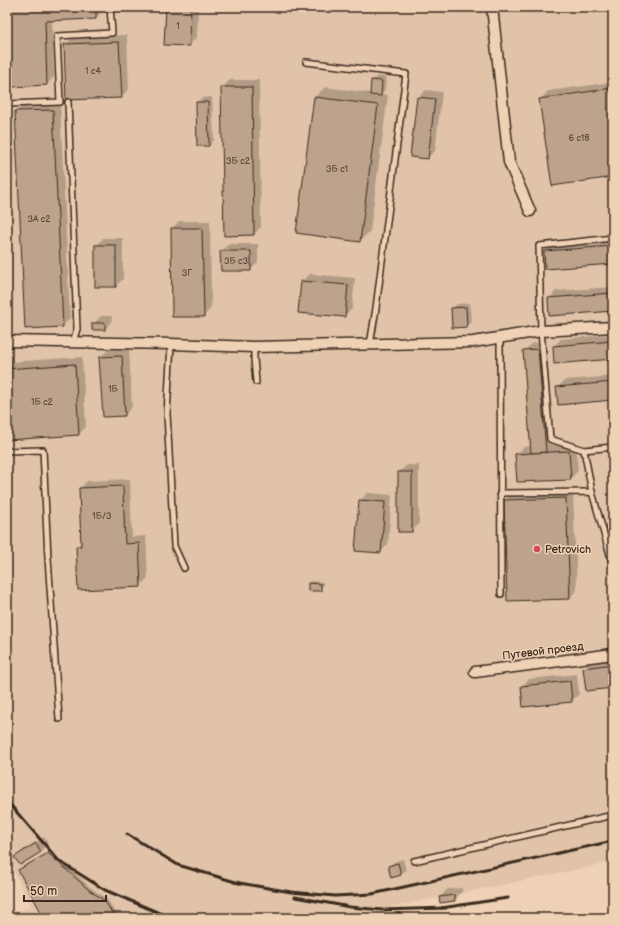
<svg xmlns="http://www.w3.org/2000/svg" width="620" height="925" viewBox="0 0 620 925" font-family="'Balsamiq Sans',sans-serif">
  <rect width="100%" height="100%" fill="#efd1b5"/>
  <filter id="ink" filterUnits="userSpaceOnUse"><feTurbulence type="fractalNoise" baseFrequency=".025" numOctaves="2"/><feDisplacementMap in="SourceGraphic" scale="8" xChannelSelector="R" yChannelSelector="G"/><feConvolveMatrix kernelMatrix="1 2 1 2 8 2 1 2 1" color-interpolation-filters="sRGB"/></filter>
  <g filter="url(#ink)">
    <!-- built -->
    <polygon fill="#e0c3a8" points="7,7 613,7 613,862 338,918 7,918 7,915 32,907 7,858"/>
    <!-- shadow -->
    <g fill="#0003">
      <polygon points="10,7 103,7 103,10 96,18 52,19 54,77 47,84"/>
      <polygon points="167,7 198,7 197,37 189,45"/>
      <polygon points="127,35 129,89 121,97 65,45 73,37"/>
      <polygon points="377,76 386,77 385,90 381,94 388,95 370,231 360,241 297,233 315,97 325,87 371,93 372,81"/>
      <polygon points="230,80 259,80 261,227 254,234 222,88"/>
      <polygon points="613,82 613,176 541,99 548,91"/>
      <polygon points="426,90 442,92 435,151 427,158 418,98"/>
      <polygon points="212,97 214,140 209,145 197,102 202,98"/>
      <polygon points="60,103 70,319 62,326 16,112 24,104"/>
      <polygon points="179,221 210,221 211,308 204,316 172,229"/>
      <polygon points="103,238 123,238 123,279 116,286 96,286 96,246"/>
      <polygon points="613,239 613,263 545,252 553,244"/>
      <polygon points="229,244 258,244 258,263 250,270 221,251"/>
      <polygon points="310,274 355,278 352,309 344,316 299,312 302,281"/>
      <polygon points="613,287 613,310 549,299 556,291"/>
      <polygon points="470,303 472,322 467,326 452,309 457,304"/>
      <polygon points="101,316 112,316 112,321 105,329 93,324"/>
      <polygon points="613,334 613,358 554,346 561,339"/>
      <polygon points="546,342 553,445 576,444 578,471 570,479 516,454 524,447 531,446 524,351 532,343"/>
      <polygon points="129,349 132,407 125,415 100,357 108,350"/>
      <polygon points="82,357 86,427 79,434 7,439 7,362"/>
      <polygon points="613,376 613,399 557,388 565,380"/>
      <polygon points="407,465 419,465 419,524 412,531 399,472"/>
      <polygon points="130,479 132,537 146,536 148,578 140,586 78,546 82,542 80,489 87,481"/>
      <polygon points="573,491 577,590 569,598 505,500 512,493"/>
      <polygon points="367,493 392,495 388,544 381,552 360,501"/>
      <polygon points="311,581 323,582 322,588 320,590 309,583"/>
      <polygon points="613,658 613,687 584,668 591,661"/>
      <polygon points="577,674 579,694 572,701 524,706 522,686 529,679"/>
      <polygon points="44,837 48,843 41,851 20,864 16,857 23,850"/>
      <polygon points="51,852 91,888 107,899 118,918 33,918 42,912 21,868"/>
      <polygon points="403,859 406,870 401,874 389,866 394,862"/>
      <polygon points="462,888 462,892 455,900 440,897 448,889"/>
    </g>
    <!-- building -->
    <g fill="#bda38b" stroke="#3b2a1e">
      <polygon points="9,7 96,7 96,19 45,21 47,85 12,87"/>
      <polygon points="166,7 191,7 190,46 164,45"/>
      <polygon points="119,42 122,98 66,100 64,44"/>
      <polygon points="371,80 382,81 381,96 370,95"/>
      <polygon points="221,87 252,87 254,235 224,236"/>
      <polygon points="613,88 613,177 552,186 539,99"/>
      <polygon points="314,97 378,105 360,242 296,233"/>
      <polygon points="417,97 435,99 428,159 410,157"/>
      <polygon points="196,102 208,102 209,146 197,146"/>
      <polygon points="53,110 63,327 25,329 15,111"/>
      <polygon points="171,228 202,228 204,317 172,317"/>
      <rect x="95" y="245" width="21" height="42"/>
      <polygon points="613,246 613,264 545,269 544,251"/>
      <polygon points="220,251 251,251 251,271 221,271"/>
      <polygon points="301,281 348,285 345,317 298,313"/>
      <polygon points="613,293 613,311 549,316 548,298"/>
      <polygon points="466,307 467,327 452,328 451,308"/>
      <rect x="92" y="323" width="13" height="7"/>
      <polygon points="613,341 613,359 554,364 553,346"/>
      <polygon points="538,349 546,452 531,453 523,350"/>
      <polygon points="122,356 125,416 103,417 99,357"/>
      <polygon points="75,364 79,435 7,440 7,369"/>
      <polygon points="613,382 613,400 558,405 556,387"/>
      <polygon points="569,451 571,480 517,482 515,454"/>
      <rect x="398" y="472" width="14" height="60"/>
      <polygon points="123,486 125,544 139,543 141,587 78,590 76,546 81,546 79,488"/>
      <polygon points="566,498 570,599 507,601 504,500"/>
      <polygon points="359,500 385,502 381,553 355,551"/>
      <polygon points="308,583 321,584 321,591 308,591"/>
      <polygon points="613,664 613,688 586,691 583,668"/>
      <polygon points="570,681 572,702 523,707 521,686"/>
      <polygon points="36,843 41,852 20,865 14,857"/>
      <polygon points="48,853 89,890 105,901 115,918 33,918 41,912 18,870"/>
      <polygon points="398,863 401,875 391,878 388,866"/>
      <polygon points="455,895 455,901 440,903 439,897"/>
    </g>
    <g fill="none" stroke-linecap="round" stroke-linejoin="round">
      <defs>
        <g id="lane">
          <polyline points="306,62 406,74 376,308 370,345"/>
          <polyline points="7,76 8,104 60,102 57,36 112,33 110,7"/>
          <polyline points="68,102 77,329 73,342"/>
          <polyline points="613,238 539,246 541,331 550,439 584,450 613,447"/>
          <polyline points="500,338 501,594"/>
          <polyline points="171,344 167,414 174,546 184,568"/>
          <polyline points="254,347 254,359 256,382"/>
          <polyline points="584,450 592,492"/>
          <polyline points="7,451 43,450 48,558 59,719"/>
          <polyline points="500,493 592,492 613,565"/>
          <polyline points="414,861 613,815"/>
        </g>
        <g id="street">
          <polyline points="492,7 509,162 530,211"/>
          <polyline points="7,341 171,344 254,347 473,342 541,331 613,327"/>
          <polyline points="475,672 613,654"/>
        </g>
      </defs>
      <!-- lane casing -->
      <use href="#lane" stroke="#3b2a1e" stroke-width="8"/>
      <!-- street casing -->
      <use href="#street" stroke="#3b2a1e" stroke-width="13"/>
      <!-- lane -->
      <use href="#lane" stroke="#efd1b5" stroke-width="5"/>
      <!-- street -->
      <use href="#street" stroke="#efd1b5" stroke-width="10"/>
      <!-- rail -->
      <g stroke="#3b2a1e" stroke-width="3">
        <polyline points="7,801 59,861 105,890 164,915 177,918"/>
        <polyline points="127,834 178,865 239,883"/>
        <polyline points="234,882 291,892 335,896 372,894 613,841"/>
        <polyline points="295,897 350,907 382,910 446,908"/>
        <polyline points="441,908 508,898"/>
        <polyline points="373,918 399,914"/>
      </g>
    </g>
  </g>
  <!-- markers -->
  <circle fill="#d1495b" stroke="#efd1b5" stroke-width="1.5" cx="537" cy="549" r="4"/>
  <g text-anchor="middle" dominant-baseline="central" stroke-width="3" stroke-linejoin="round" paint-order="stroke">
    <!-- number labels -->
    <g font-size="9" fill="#5c4839">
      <text x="178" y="26">1</text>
      <text x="93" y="71">1 с4</text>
      <text x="579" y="138">6 с18</text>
      <text x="238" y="161">3Б с2</text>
      <text x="337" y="169">3Б с1</text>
      <text x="39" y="219">3А с2</text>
      <text x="236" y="261">3Б с3</text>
      <text x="187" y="273">3Г</text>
      <text x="113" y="389">1Б</text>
      <text x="42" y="402">1Б с2</text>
      <text x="102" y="516">1Б/3</text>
    </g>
    <!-- poi labels -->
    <g font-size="11" fill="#3b2a1e" stroke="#efd1b5" text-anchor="start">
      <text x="545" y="549">Petrovich</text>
    </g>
    <!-- street labels -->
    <g font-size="11" fill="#3b2a1e" stroke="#efd1b5">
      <text transform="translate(543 651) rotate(-7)">Путевой проезд</text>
    </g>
  </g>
  <!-- margin -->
  <rect width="620" height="925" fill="none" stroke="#efd1b5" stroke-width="24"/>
  <rect x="12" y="12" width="596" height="901" fill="none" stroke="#3b2a1e" stroke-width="1.5" filter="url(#ink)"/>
  <!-- scale -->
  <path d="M24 895v6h82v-6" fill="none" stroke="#3b2a1e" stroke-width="2"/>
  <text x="30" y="895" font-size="12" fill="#3b2a1e" stroke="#efd1b5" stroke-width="3" paint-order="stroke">50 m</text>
</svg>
